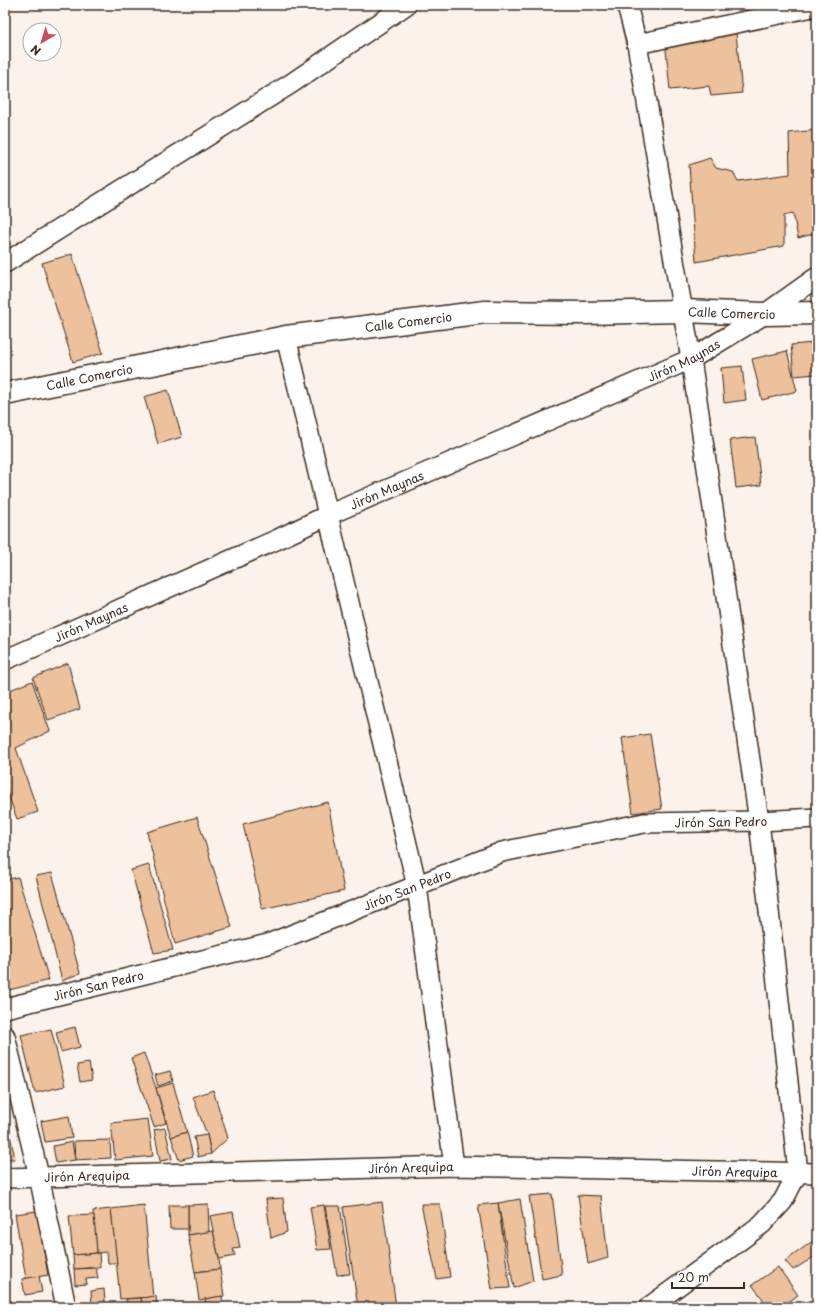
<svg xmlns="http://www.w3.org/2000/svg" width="822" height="1312" viewBox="0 0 822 1312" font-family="'Playpen Sans',sans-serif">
  <rect width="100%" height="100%" fill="#fbf3eb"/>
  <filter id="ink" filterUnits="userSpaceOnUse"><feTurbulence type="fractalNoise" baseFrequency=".025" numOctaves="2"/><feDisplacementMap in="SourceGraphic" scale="8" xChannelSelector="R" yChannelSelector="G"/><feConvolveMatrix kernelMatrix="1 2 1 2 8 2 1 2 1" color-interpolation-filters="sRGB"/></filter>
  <g filter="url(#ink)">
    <!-- building -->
    <g fill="#ecc19b" stroke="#3b2a1e">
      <polygon points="736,33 742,93 711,96 709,86 670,90 665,40"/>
      <polygon points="817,130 817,233 798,238 793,213 784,215 784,246 696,262 689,165 710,158 716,168 733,172 738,181 790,174 789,133"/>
      <polygon points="72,254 103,353 73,362 42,263"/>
      <polygon points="813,343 816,374 794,376 791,345"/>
      <polygon points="787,351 797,391 762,400 752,359"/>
      <polygon points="742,366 746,400 724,403 721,368"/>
      <polygon points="168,390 182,437 158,444 144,397"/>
      <polygon points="755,437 761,485 736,488 730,440"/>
      <polygon points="68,663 80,709 48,720 33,678"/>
      <polygon points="32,681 50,731 16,748 38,812 17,819 5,786 5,692"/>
      <polygon points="650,734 662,809 633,813 622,738"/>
      <polygon points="328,802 344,891 262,909 243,824"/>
      <polygon points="197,817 232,927 175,944 147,832"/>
      <polygon points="149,865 173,950 154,953 131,870"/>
      <polygon points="52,873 80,973 62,981 36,876"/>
      <polygon points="18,877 49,980 9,990 5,975 5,880"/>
      <polygon points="75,1027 80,1047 61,1052 56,1032"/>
      <polygon points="51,1029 65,1086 35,1093 21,1035"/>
      <polygon points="144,1053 156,1088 166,1123 154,1127 131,1058"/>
      <polygon points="89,1063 92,1080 80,1082 77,1065"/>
      <polygon points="170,1071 173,1081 158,1086 155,1075"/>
      <polygon points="173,1083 187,1132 171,1137 156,1088"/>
      <polygon points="213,1090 228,1138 211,1154 207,1135 193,1097"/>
      <polygon points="5,1111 15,1159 5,1159"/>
      <polygon points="69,1116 72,1138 45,1142 41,1121"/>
      <polygon points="148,1119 153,1156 115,1160 111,1123"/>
      <polygon points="165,1128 172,1159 160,1161 154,1130"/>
      <polygon points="187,1132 193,1156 179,1160 171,1137"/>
      <polygon points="207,1135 211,1154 198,1157 194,1137"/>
      <polygon points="110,1140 111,1158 75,1160 74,1141"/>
      <polygon points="72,1142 75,1160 56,1163 53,1146"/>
      <polygon points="552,1194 562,1275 542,1279 529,1196"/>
      <polygon points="578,1195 601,1196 608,1258 588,1264"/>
      <polygon points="283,1198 287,1232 271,1238 266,1199"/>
      <polygon points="520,1199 533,1281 514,1288 498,1203"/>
      <polygon points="382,1202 396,1307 358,1307 343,1207"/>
      <polygon points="498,1203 510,1288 492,1289 478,1205"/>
      <polygon points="208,1204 209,1232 188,1235 188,1205"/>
      <polygon points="421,1204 440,1204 450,1277 437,1279"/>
      <polygon points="144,1205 153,1297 120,1299 111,1209"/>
      <polygon points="169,1205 188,1205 188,1229 170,1229"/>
      <polygon points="324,1205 331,1249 317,1250 310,1207"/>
      <polygon points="325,1206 340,1206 350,1274 337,1275"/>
      <polygon points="111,1209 117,1263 108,1263 107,1252 97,1253 93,1211"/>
      <polygon points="37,1211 48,1275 26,1279 15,1214"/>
      <polygon points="233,1212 240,1248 233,1249 235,1256 219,1259 210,1216"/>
      <polygon points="94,1215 97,1253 73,1255 69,1216"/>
      <polygon points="213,1231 219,1259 220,1269 195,1272 188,1235"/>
      <polygon points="817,1238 817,1255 793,1270 785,1261"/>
      <polygon points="99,1253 100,1267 74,1269 73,1255"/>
      <polygon points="778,1267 798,1295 782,1307 769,1307 752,1285"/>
      <polygon points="96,1268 98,1278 86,1279 87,1284 75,1285 74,1269"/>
      <polygon points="220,1269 224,1296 199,1300 195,1272"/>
      <polygon points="39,1276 42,1292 25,1295 22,1279"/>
      <polygon points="104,1289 105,1303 92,1304 91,1291"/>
      <polygon points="156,1296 157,1307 142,1307 141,1298"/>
      <polygon points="222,1296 223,1307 206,1307 205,1299"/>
      <polygon points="141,1298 142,1307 127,1307 126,1299"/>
      <polygon points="105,1303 105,1307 92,1307 92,1304"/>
    </g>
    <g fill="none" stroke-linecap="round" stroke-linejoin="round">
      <defs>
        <g id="street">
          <polyline points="627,5 637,44 691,359 759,821 798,1172 783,1201 762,1224 738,1242 649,1307"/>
          <polyline points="637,44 817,6"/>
          <polyline points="5,263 292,83 406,5"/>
          <polyline points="286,337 328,515 417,886 454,1166"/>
          <path id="s1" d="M5,660L276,540L328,515L691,359L765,314L817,277"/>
          <path id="s2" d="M5,1008L268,944L502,852L644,823L759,821L817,818"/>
          <polyline points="5,1036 39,1176 66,1307"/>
          <path id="s3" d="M5,1178L454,1166L817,1173"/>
        </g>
        <g id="secondary">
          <path id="s4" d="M5,394L286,337L485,312L584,313L682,311L765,314L817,313"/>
        </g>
      </defs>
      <!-- street casing -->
      <use href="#street" stroke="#3b2a1e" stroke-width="22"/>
      <!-- secondary casing -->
      <use href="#secondary" stroke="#3b2a1e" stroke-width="25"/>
      <!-- street -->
      <use href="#street" stroke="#fff" stroke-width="19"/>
      <!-- secondary -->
      <use href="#secondary" stroke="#fff" stroke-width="22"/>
    </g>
  </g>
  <g text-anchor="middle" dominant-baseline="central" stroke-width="4" stroke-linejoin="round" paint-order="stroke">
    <!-- street labels -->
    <g font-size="12" fill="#3b2a1e" stroke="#fff">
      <text stroke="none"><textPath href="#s4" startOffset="734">Calle Comercio</textPath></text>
      <text stroke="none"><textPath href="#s4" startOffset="410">Calle Comercio</textPath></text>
      <text stroke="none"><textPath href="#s1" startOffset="742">Jirón Maynas</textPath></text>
      <text stroke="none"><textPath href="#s4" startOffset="86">Calle Comercio</textPath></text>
      <text stroke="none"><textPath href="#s1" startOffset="418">Jirón Maynas</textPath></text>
      <text stroke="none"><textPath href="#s1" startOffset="94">Jirón Maynas</textPath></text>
      <text stroke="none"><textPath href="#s2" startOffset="744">Jirón San Pedro</textPath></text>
      <text stroke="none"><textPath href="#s2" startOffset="420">Jirón San Pedro</textPath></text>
      <text stroke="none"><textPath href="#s2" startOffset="96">Jirón San Pedro</textPath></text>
      <text stroke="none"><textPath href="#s3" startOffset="406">Jirón Arequipa</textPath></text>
      <text stroke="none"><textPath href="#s3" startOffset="730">Jirón Arequipa</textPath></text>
      <text stroke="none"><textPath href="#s3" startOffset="82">Jirón Arequipa</textPath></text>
    </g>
  </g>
  <!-- margin -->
  <rect width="822" height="1312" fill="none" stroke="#fff" stroke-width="20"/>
  <rect x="10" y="10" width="802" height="1292" fill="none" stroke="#3b2a1e" stroke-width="1.5" filter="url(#ink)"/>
  <!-- north arrow -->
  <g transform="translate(42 42) rotate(218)"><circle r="19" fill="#ffffff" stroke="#b1aaa5"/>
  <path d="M0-3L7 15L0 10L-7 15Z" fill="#d1495b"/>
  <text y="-6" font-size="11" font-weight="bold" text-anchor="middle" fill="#3b2a1e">N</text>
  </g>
  <!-- scale -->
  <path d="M672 1282v6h72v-6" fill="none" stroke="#3b2a1e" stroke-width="2"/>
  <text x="678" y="1282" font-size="12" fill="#3b2a1e" stroke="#ffffff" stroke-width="3" paint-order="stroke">20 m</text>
</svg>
